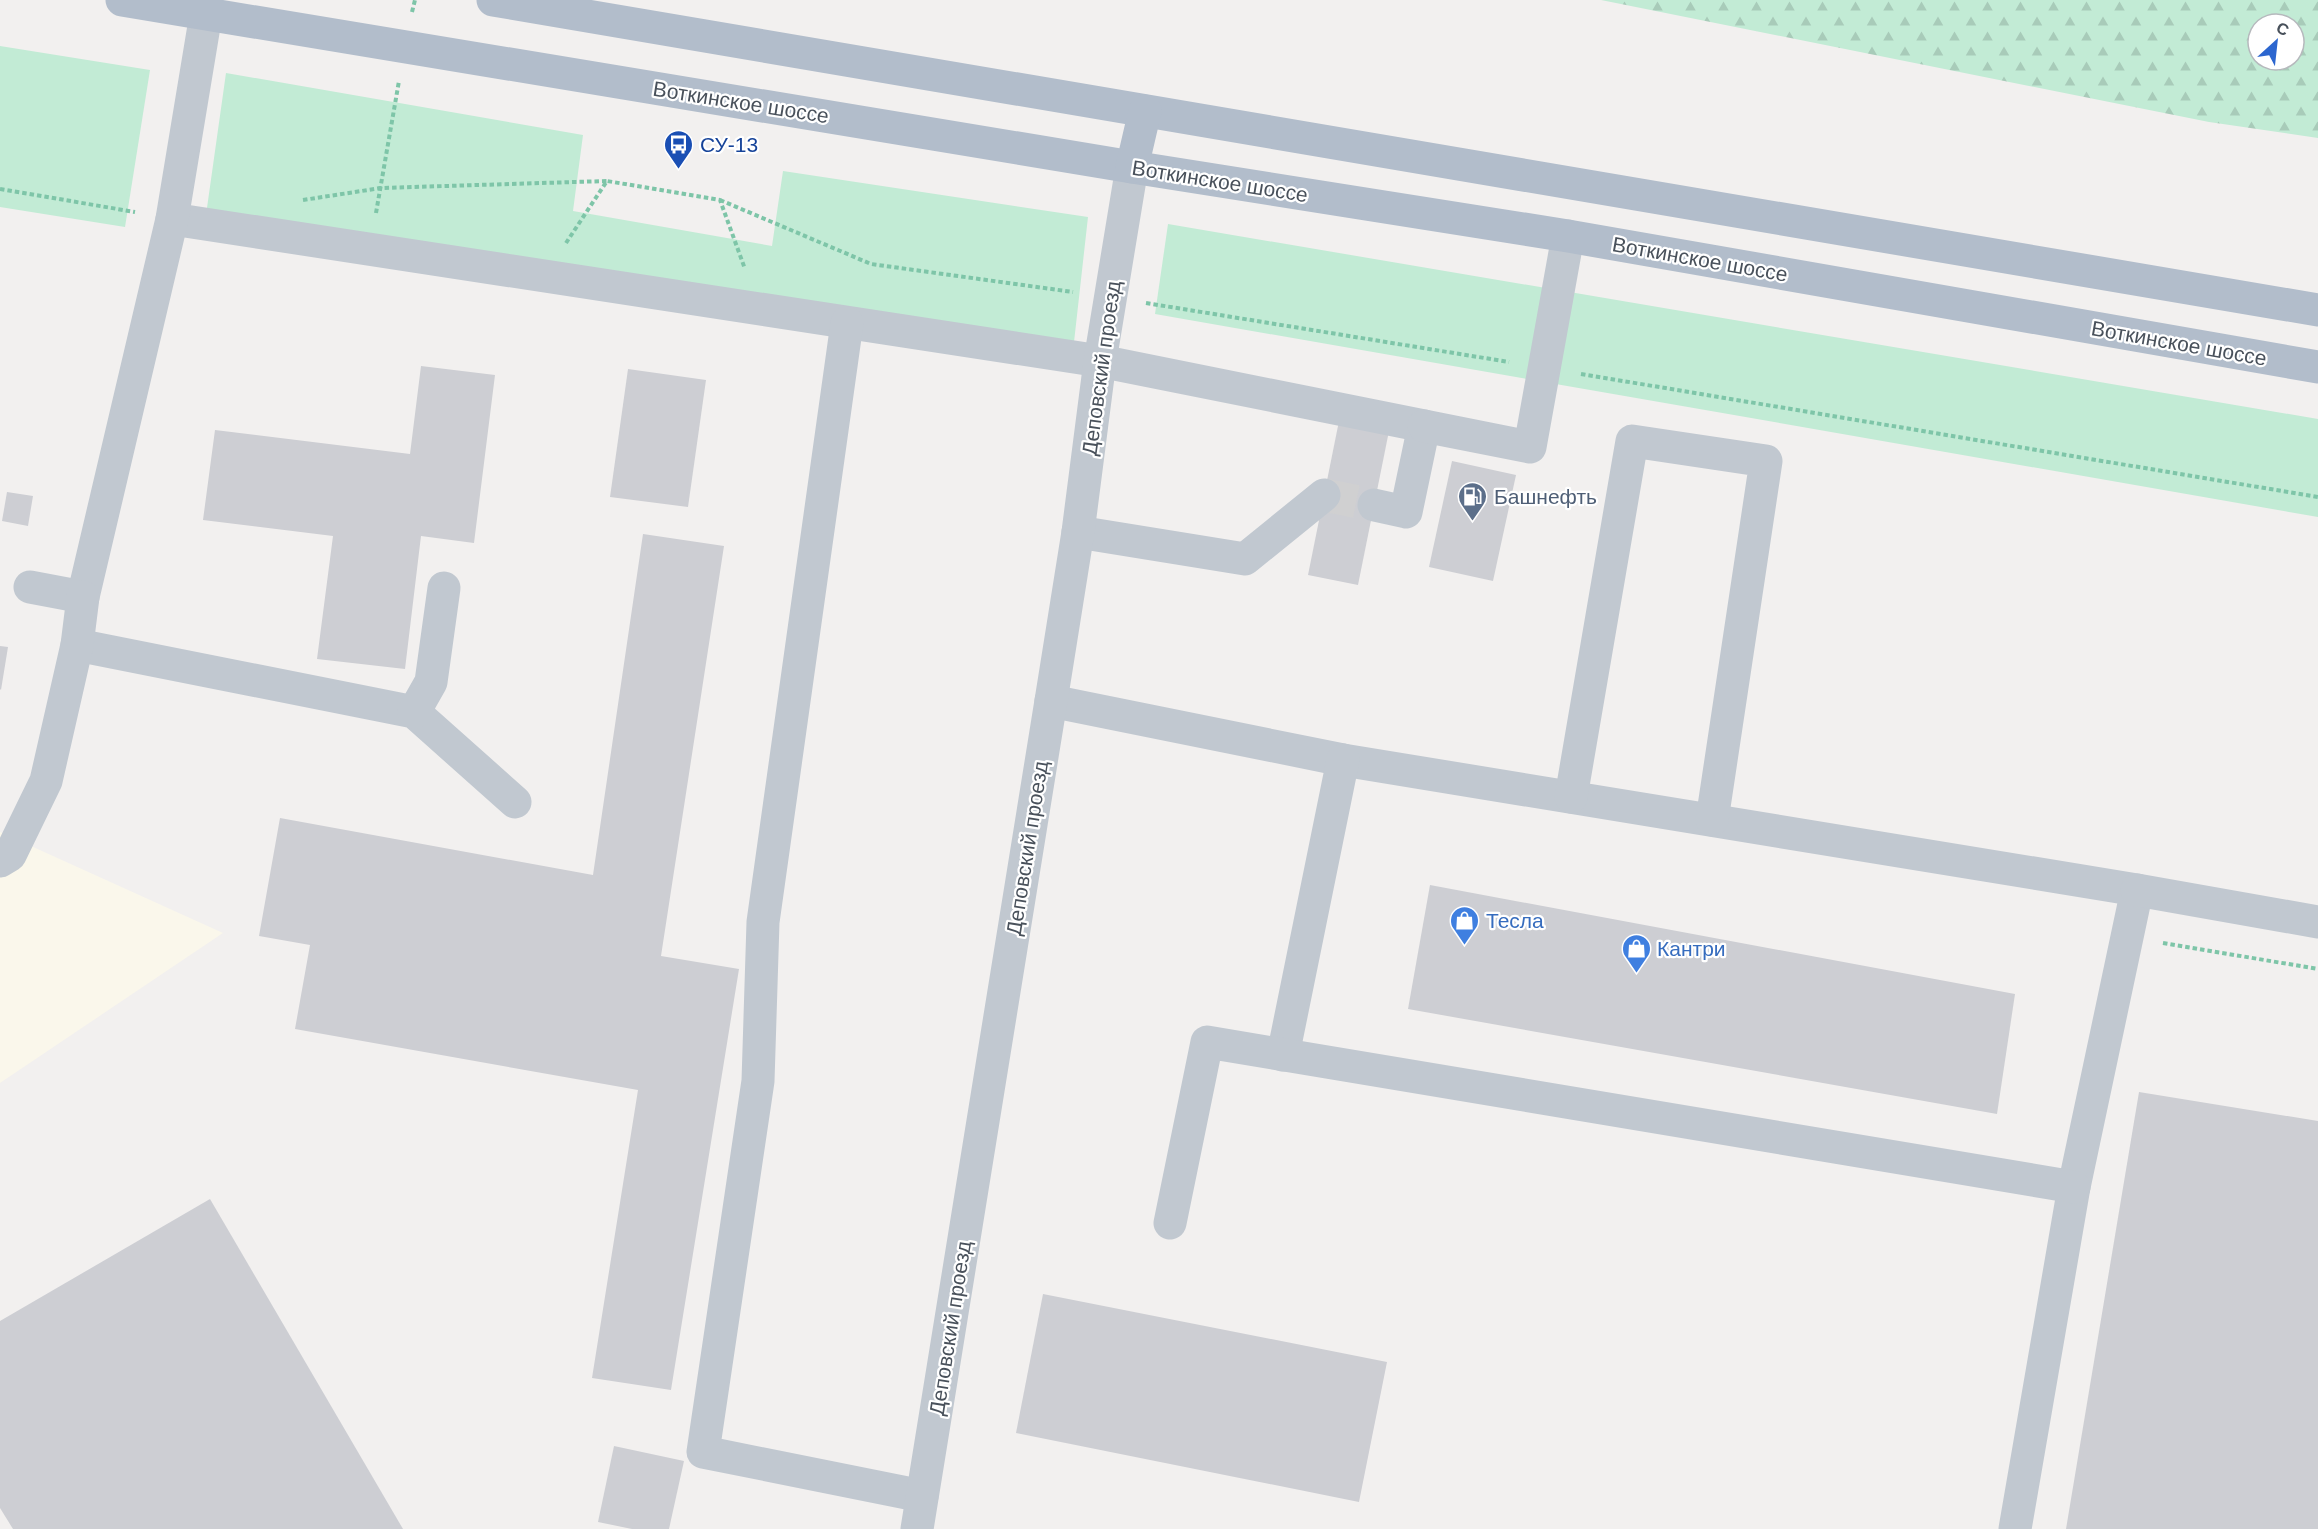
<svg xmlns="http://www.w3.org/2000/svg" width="2318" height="1529" viewBox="0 0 2318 1529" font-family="Arial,sans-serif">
  <defs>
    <pattern id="forest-firs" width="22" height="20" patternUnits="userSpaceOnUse" patternTransform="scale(1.5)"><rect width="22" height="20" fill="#c2ebd5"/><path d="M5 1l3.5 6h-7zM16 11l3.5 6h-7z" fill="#a8cbb9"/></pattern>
  </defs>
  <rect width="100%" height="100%" fill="#f2f0ef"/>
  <!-- commercial -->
  <polygon fill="#faf7eb" points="0,832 223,933 0,1083"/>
  <!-- green -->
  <g fill="#c2ebd5">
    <polygon points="0,46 150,70 125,227 0,207"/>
    <polygon points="226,73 583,135 573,211 772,246 783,171 1088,217 1073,351 205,222"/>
    <polygon points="1168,224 2318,419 2318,517 1155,314"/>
  </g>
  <!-- forest -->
  <path fill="url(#forest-firs)" fill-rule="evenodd" d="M1601,0H2318V138L2209,122ZM2258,24H2294V60H2258Z"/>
  <!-- building -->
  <g fill="#cdced3">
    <polygon points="421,366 495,375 474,543 421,536 405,669 317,659 333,536 203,520 215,430 410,454"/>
    <polygon points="628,369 706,380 688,507 610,497"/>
    <polygon points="1340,416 1390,426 1358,585 1308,575"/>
    <polygon points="1452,461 1516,475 1493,581 1429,567"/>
    <polygon points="7,492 33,496 28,526 2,521"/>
    <polygon points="643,534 724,546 661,956 739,969 671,1390 592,1378 638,1090 295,1029 310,945 259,936 280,818 593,875"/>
    <polygon points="0,646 8,647 1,690 0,689"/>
    <polygon points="1430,885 2015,994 1997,1114 1408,1009"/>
    <polygon points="2139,1092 2318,1121 2318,1529 2066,1529"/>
    <polygon points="210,1199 403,1529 13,1529 0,1508 0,1321"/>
    <polygon points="1043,1294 1387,1362 1359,1502 1016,1433"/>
    <polygon points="614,1446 684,1461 669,1529 632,1529 598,1522"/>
  </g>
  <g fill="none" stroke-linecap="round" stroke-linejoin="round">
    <!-- minor-tunnel -->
    <polyline stroke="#d0d0d1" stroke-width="33" stroke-dasharray="33 16" stroke-linecap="butt" points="1324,495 1374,505"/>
    <!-- path -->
    <g stroke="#7ec5a8" stroke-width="4" stroke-dasharray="4.5 3" stroke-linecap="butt">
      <polyline points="412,12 415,0"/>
      <polyline points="0,189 135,212"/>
      <polyline points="303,200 381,188 607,181"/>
      <polyline points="720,200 871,264 1073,292"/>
      <polyline points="376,213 399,81"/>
      <polyline points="566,243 607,181 720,200 745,269"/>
      <polyline points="1146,303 1509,362"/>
      <polyline points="1581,374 2318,497"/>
      <polyline points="2163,943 2318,969"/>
    </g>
    <!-- minor -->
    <g stroke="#c1c8d0" stroke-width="33">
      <polyline points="172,219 1100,361 1424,426 1406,512 1374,505"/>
      <polyline points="847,323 763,922 758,1081 703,1452 922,1496"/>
      <polyline points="1424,426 1530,447 1568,236"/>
      <polyline points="1078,532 1245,559 1324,495"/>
      <polyline points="30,587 83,597 172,219 206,14"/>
      <polyline points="77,645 414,712 515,802"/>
      <polyline points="1051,701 1343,760 2137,890 2074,1187 2015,1529"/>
      <polyline points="414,712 431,682 444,588"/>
      <polyline points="1571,797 1632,441 1766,461 1712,820"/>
      <polyline points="0,861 10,855 46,781 77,645 83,597"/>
      <polyline points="2137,890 2318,922"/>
      <polyline points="1283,1055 1343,760"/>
      <polyline points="1170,1223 1207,1042 2074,1187"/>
      <polyline points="917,1529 1051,701 1078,532 1100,361 1132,167"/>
    </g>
    <!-- major -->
    <g stroke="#b2bdcb" stroke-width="33">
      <polyline points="122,0 1132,167 1568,236 2318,367"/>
      <polyline points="493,0 2318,310"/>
      <polyline points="1132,167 1145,111"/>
    </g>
  </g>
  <!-- icons -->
  <defs>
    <symbol id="bus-pin" viewBox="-11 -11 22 30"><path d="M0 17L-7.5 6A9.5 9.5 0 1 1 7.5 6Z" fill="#1a4fb4" stroke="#fff"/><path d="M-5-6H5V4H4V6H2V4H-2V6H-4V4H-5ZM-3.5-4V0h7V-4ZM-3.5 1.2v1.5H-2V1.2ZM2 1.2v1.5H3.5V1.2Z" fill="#fff"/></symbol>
    <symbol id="fuel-pin" viewBox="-11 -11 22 30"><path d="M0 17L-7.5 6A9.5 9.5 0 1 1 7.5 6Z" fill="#5c6f8a" stroke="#fff"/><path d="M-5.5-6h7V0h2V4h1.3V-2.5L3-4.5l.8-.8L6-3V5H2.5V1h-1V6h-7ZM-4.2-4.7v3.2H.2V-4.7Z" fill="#fff"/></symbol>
    <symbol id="shop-pin" viewBox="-11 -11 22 30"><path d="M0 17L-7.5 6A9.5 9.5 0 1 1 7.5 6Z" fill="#3f7fe0" stroke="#fff"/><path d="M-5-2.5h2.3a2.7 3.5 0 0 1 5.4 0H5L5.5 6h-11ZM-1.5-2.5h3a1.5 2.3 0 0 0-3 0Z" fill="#fff"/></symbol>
  </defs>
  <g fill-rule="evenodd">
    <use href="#bus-pin" x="662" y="128" width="33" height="45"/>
    <use href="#fuel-pin" x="1456" y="480" width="33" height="45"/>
    <use href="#shop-pin" x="1448" y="904" width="33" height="45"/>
    <use href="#shop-pin" x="1620" y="932" width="33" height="45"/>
  </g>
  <g text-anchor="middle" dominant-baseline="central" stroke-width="4.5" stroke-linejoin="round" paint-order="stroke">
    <!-- street labels -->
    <g font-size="21" fill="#49515b" stroke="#fff">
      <text transform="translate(741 102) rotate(9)">Воткинское шоссе</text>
      <text transform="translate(1220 181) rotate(9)">Воткинское шоссе</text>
      <text transform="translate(1700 259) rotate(10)">Воткинское шоссе</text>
      <text transform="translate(2179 343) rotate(10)">Воткинское шоссе</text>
      <text transform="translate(1101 368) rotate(-82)">Деповский проезд</text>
      <text transform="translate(1027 848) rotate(-81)">Деповский проезд</text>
      <text transform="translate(950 1328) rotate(-81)">Деповский проезд</text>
    </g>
    <!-- transit labels -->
    <g font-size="21" fill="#164399" stroke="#fff" text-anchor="start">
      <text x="700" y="144">СУ-13</text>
    </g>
    <!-- service labels -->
    <g font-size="21" fill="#4e5e75" stroke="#fff" text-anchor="start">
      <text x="1494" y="496">Башнефть</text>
    </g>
    <!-- shop labels -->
    <g font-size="21" fill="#366cbe" stroke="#fff" text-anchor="start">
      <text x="1486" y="920">Тесла</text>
      <text x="1657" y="948">Кантри</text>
    </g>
  </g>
  <!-- north arrow -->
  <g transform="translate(2276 42) rotate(27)"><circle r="28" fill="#ffffff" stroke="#b6b9bd" stroke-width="1.5"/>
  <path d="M0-4.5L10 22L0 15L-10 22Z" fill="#2c66cf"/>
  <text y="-9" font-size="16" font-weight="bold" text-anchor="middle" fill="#49515b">С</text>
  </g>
</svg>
